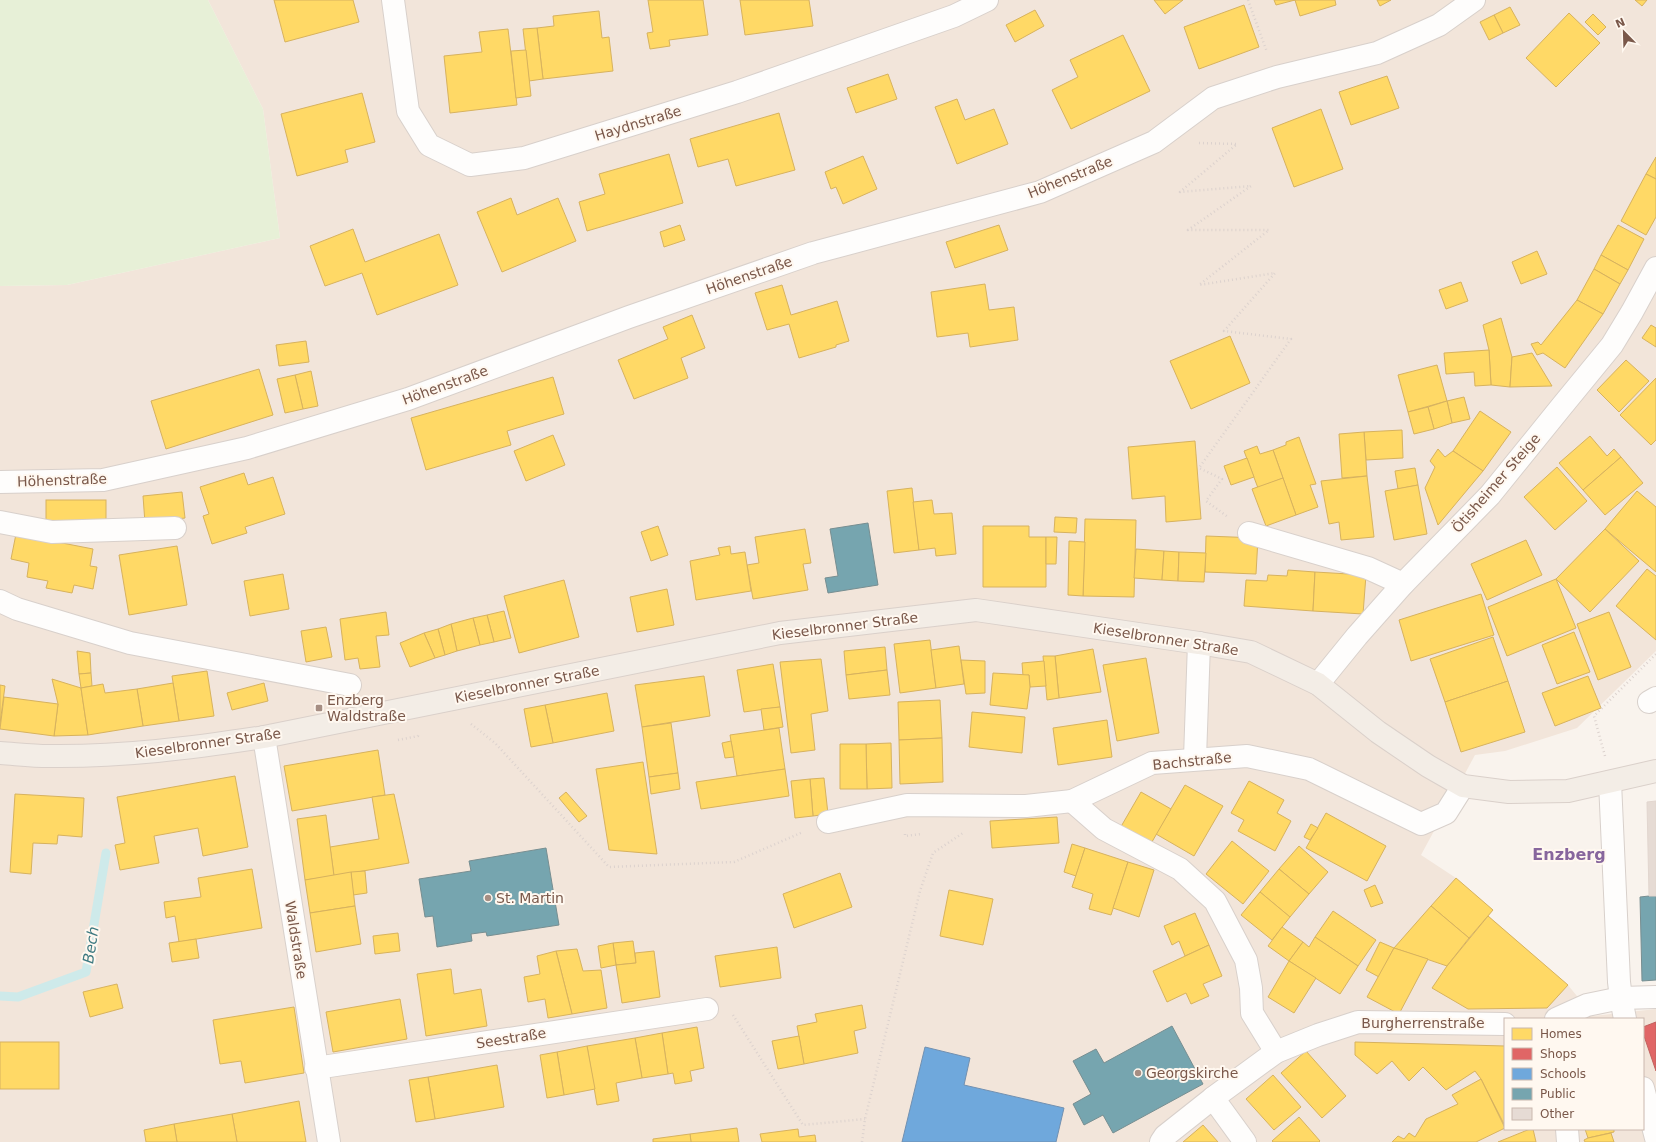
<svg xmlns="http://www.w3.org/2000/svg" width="1656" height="1142" viewBox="0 0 1656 1142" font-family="'DejaVu Sans',sans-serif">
  <rect width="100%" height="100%" fill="#f9f3ed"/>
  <!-- residential -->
  <path fill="#f2e5da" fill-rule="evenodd" d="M208,0H1656V651L1577,728L1505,751L1475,755L1421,855L1456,878L1493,910L1489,916L1568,985L1593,1016L1656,1009V1142H0V286L67,285L280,238L263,109ZM1505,1019H1643V1129H1505Z"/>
  <!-- green -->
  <polygon fill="#e7f0d7" points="0,0 208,0 263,109 280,238 67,285 0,286"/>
  <!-- homes -->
  <g fill="#ffd966" stroke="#d7b25e">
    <polygon points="274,0 353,0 359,22 285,42"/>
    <polygon points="648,0 703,0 708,35 669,40 670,46 650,49 647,33 653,32"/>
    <polygon points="740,0 809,0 813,26 745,35"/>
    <polygon points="1154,0 1183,0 1165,14"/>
    <polygon points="1274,0 1295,0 1276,5"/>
    <polygon points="1295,0 1335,0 1336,5 1300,16"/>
    <polygon points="1377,0 1391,0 1380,6"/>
    <polygon points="1635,0 1647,0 1642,6"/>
    <polygon points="1244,5 1259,47 1199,69 1184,27"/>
    <polygon points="1510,7 1520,25 1503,33 1494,15"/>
    <polygon points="1035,10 1044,26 1015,42 1006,25"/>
    <polygon points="599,11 602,38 609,37 613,71 543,79 537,28 554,26 553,16"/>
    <polygon points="1569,13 1600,43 1556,87 1526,58"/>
    <polygon points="1593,14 1606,27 1598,35 1585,22"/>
    <polygon points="1494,15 1503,33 1489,40 1480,22"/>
    <polygon points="537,28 543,79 529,81 523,29"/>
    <polygon points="508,29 517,105 450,113 444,56 482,52 479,32"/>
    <polygon points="1123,35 1150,91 1071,129 1052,90 1078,77 1070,60"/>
    <polygon points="526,50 531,96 516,98 511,51"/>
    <polygon points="888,74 897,99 856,113 847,88"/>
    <polygon points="1387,76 1399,108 1351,125 1339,92"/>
    <polygon points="362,93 375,142 345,150 348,162 297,176 281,114"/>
    <polygon points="957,99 965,120 994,109 1008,144 957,164 935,107"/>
    <polygon points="1321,109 1343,169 1294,187 1272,128"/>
    <polygon points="779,113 795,170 736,186 728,159 698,167 690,139"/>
    <polygon points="669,154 683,203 587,231 579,202 605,194 599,174"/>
    <polygon points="863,156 877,189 843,204 836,187 831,189 825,172"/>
    <polygon points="1656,157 1656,179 1646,174"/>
    <polygon points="1646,174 1656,179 1656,217 1646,235 1621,221"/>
    <polygon points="511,198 517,215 558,198 576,241 502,272 477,212"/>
    <polygon points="680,225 685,240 664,247 660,232"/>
    <polygon points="999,225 1008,250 955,268 946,242"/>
    <polygon points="1618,225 1644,239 1628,270 1601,255"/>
    <polygon points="353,229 365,262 439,234 458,285 377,315 362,273 325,286 310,246"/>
    <polygon points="1537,251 1547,274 1521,284 1512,262"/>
    <polygon points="1601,255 1628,270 1620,284 1594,269"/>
    <polygon points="1594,269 1620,284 1603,314 1577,300"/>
    <polygon points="1461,282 1468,301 1446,309 1439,290"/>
    <polygon points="985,284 989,310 1014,307 1018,340 970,347 968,333 937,337 931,292"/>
    <polygon points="782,285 791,315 837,301 849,341 836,345 836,347 799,358 789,324 767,330 755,293"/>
    <polygon points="1577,300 1603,314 1565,368 1543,353 1537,355 1531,344 1538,342 1541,345"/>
    <polygon points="692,315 705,348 681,358 688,378 634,399 618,360 668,339 663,327"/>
    <polygon points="1501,318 1512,357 1510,387 1491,385 1489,350 1483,325"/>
    <polygon points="1651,325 1656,328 1656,347 1642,338"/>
    <polygon points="1230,336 1250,383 1191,409 1170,361"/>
    <polygon points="306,341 309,362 279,366 276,345"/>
    <polygon points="1489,350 1491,385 1475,386 1474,372 1446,374 1444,353"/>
    <polygon points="1532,353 1552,386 1510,387 1512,357"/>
    <polygon points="1626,360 1649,381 1619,412 1597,390"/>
    <polygon points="1437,365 1447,401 1408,412 1398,375"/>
    <polygon points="259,369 273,415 166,449 151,401"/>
    <polygon points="311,371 318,406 303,409 295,375"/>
    <polygon points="295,375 303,409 285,413 277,379"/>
    <polygon points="553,377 564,414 507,431 511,445 426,470 411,418"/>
    <polygon points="1656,378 1656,440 1651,445 1620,415"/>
    <polygon points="1464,397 1470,419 1452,423 1447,401"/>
    <polygon points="1447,401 1452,423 1434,429 1428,407"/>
    <polygon points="1428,407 1434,429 1414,434 1408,412"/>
    <polygon points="1480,411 1511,432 1483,471 1453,451"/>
    <polygon points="1402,430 1403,458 1366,460 1364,432"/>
    <polygon points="1364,432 1367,476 1342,478 1339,434"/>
    <polygon points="553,435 565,465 526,481 514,451"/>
    <polygon points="1590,436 1607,456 1614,449 1621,457 1583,490 1559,463"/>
    <polygon points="1299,437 1316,484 1310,485 1318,507 1296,515 1273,450 1286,445 1286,442"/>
    <polygon points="1195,441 1201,519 1166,522 1165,496 1132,499 1128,447"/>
    <polygon points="1257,446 1260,454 1273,450 1283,478 1258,488 1244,451"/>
    <polygon points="1438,449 1445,457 1453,451 1483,471 1438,525 1425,488 1435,467 1430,461"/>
    <polygon points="1621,457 1643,483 1605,515 1583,490"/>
    <polygon points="1247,458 1254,477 1231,485 1224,466"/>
    <polygon points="1557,467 1587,501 1555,530 1524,497"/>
    <polygon points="1415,468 1418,485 1398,489 1395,471"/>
    <polygon points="244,473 248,485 273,477 285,514 245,527 247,533 212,544 203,516 209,514 200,487"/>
    <polygon points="1367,476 1374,537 1341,540 1339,522 1329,524 1321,481"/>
    <polygon points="1283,478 1296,515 1266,526 1252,489"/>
    <polygon points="1418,485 1427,534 1394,540 1385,491"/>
    <polygon points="912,488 919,550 894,553 887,491"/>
    <polygon points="1637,491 1656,507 1656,572 1605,529"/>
    <polygon points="182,492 185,518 145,523 143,496"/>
    <rect x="46" y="500" width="60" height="26"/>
    <polygon points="932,500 934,514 952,513 956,554 936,556 935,548 919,550 913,502"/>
    <polygon points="1055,517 1077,518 1076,533 1054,532"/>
    <polygon points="1085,519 1136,520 1134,597 1083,596"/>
    <polygon points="658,526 668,555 651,561 641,532"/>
    <polygon points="983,526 1029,526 1029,537 1046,537 1046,587 983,587"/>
    <polygon points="805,529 811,563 803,564 808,590 753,599 747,565 759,563 755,537"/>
    <polygon points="1605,529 1639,561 1590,612 1556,579"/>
    <polygon points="16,534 93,549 90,566 97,567 93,589 74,585 72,593 46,588 48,581 27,577 29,563 11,559"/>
    <polygon points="1206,536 1258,538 1256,574 1205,572"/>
    <polygon points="1046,537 1057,537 1056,564 1046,564"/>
    <polygon points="1526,540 1542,575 1487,600 1471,564"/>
    <polygon points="1069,541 1085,542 1083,596 1068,595"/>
    <polygon points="177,546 187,605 129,615 119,555"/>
    <polygon points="730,546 731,554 745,552 751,591 696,600 690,561 720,555 718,548"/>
    <polygon points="1136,549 1164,551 1162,580 1134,578"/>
    <polygon points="1164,551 1179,552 1178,581 1162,580"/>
    <polygon points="1179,552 1206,553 1204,582 1178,581"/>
    <polygon points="1647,569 1656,576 1656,640 1616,606"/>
    <polygon points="1288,570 1315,572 1313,611 1244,606 1246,580 1267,581 1268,575 1287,576"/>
    <polygon points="1315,572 1366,575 1363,614 1313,611"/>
    <polygon points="283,574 289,609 250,616 244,581"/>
    <polygon points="1556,579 1576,628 1507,656 1488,607"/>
    <polygon points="564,580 579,637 519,653 504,596"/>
    <polygon points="667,589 674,625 637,632 630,597"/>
    <polygon points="1481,594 1494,635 1411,661 1399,620"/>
    <polygon points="504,611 511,638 494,642 487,615"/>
    <polygon points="386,612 389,635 376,636 380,667 360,669 358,658 345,660 340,619"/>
    <polygon points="1609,612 1631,667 1598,680 1577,624"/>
    <polygon points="487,615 494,642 480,645 473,618"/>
    <polygon points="473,618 480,645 457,651 451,624"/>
    <polygon points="451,624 457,651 445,655 438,629"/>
    <polygon points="326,627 332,657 306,662 301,631"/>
    <polygon points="438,629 445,655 435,658 424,633"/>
    <polygon points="1574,632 1590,672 1557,684 1542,645"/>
    <polygon points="424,633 435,658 410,667 400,643"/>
    <polygon points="1493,637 1508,681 1445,702 1430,659"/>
    <polygon points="930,640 936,688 900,693 894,644"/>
    <polygon points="959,646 964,684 936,688 931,650"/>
    <polygon points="885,647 887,670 846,675 844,651"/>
    <polygon points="1093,649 1101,692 1059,698 1055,656"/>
    <polygon points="77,651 90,653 91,673 79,674"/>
    <polygon points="1043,656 1055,656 1059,698 1047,700"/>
    <polygon points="1146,658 1159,733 1117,741 1103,665"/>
    <polygon points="821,659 828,711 811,714 815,750 791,753 780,662"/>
    <polygon points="961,660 985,661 985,693 966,694"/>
    <polygon points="1044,661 1046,686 1030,687 1029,675 1023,676 1022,663"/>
    <polygon points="773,664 780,707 744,712 737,670"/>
    <polygon points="887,670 890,695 849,699 846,675"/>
    <polygon points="207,671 214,716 179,721 172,676"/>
    <polygon points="91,673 92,686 81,688 79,674"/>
    <polygon points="993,673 1029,675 1030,687 1027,709 990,705"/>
    <polygon points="704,676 710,716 642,727 635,685"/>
    <polygon points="1588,676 1601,708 1555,726 1542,693"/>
    <polygon points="52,679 81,688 88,735 54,736 58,704"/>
    <polygon points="1508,681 1525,732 1461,752 1445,702"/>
    <polygon points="173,683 179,721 143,726 137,689"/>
    <polygon points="264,683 268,701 232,710 227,693"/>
    <polygon points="103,684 105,693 137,689 143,726 88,735 81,688"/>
    <polygon points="0,685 5,686 0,724"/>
    <polygon points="607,693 614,731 553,743 545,705"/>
    <polygon points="4,697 58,704 54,736 0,729"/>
    <polygon points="940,700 942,738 899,740 898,702"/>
    <polygon points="545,705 553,743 531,747 524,709"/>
    <polygon points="780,707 783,727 764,730 761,709"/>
    <polygon points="972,712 1025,717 1022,753 969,747"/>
    <polygon points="1107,720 1112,757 1058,765 1053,728"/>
    <polygon points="671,723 678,773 649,777 642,727"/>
    <polygon points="779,728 785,769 737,776 730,735"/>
    <polygon points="942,738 943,782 900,784 899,740"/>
    <polygon points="731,741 734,757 725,758 722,743"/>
    <polygon points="891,743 892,788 867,789 866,744"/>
    <polygon points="840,744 866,744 867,789 840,789"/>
    <polygon points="378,750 385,795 292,811 284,766"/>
    <polygon points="643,762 657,854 609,850 596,769"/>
    <polygon points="785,769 789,796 701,809 696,782"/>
    <polygon points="678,773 680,789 651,794 649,777"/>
    <polygon points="235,776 248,847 203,856 198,828 154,836 159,863 120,870 115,845 125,843 117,797"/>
    <polygon points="824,778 828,814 813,816 810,779"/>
    <polygon points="810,779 813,816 795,818 791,781"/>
    <polygon points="1249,781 1284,800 1277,813 1291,821 1275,851 1238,831 1244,820 1231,813"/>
    <polygon points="1185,785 1223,806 1194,856 1156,834"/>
    <polygon points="566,792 587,816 579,822 559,798"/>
    <polygon points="1141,792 1171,809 1149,847 1119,830"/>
    <polygon points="15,794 84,798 82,837 58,835 57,844 33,843 31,874 10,872"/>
    <polygon points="394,794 409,863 334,876 330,847 379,839 372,797"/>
    <polygon points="1326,813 1386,846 1367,881 1306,848"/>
    <polygon points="326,815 334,876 305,880 297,819"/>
    <polygon points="1057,817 1059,843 992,848 990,821"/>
    <polygon points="1311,824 1318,828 1310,840 1304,837"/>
    <polygon points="1232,841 1269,871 1243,904 1206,874"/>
    <polygon points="1072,844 1085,848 1076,876 1064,872"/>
    <polygon points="1299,846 1328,872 1309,894 1279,869"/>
    <polygon points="1085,848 1128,862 1111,915 1089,909 1093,894 1072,887"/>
    <polygon points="1128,862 1154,870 1139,917 1113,908"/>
    <polygon points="252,869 262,928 179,942 175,916 166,918 164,902 201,897 198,878"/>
    <polygon points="1279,869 1309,894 1290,917 1260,892"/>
    <polygon points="365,871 367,893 353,895 351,872"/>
    <polygon points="351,872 355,906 310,913 305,880"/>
    <polygon points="840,873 852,907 794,928 783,894"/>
    <polygon points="1456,878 1493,910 1469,938 1431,906"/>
    <polygon points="1375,885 1383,903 1371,907 1364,890"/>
    <polygon points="949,890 993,899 983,945 940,936"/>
    <polygon points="1260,892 1290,917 1272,940 1241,915"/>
    <polygon points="355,906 361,944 316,952 310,913"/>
    <polygon points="1431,906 1469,938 1447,966 1394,948"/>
    <polygon points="1333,911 1376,940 1358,966 1315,937"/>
    <polygon points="1195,913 1209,945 1185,956 1179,941 1172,945 1164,926"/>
    <polygon points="1488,916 1568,985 1547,1008 1468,1009 1432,988 1447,966"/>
    <polygon points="1282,927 1303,942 1289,961 1268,946"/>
    <polygon points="398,933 400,951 375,954 373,936"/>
    <polygon points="1315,937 1358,966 1340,994 1289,961 1303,942 1309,947"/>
    <polygon points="196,939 199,958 172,962 169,943"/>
    <polygon points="633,941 636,963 616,965 613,943"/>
    <polygon points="1380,942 1394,948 1379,977 1366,970"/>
    <polygon points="613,943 616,965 601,968 598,946"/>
    <polygon points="1209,945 1222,976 1203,984 1209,996 1191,1004 1186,993 1167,1002 1153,971"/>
    <polygon points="777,947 781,978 720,987 715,956"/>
    <polygon points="1394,948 1428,959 1399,1014 1367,997"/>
    <polygon points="577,949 583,971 601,970 607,1008 572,1014 556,951"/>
    <polygon points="556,951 572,1014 548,1018 545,999 528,1002 524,977 540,974 537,956"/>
    <polygon points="654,951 660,997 622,1003 616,965 636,963 635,953"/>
    <polygon points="1289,961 1316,978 1294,1013 1268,997"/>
    <polygon points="451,969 454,994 481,989 487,1026 426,1036 417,974"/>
    <polygon points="117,984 123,1008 90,1017 83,992"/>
    <polygon points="400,999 407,1039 333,1052 326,1012"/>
    <polygon points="862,1005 866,1028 854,1031 858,1053 804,1064 797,1026 817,1022 815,1014"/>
    <polygon points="294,1007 304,1073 245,1083 241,1061 220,1064 213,1020"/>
    <polygon points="697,1027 704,1068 690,1071 692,1081 675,1084 673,1073 668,1074 662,1033"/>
    <polygon points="662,1033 668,1074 642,1078 635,1038"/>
    <polygon points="799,1036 804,1064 778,1069 772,1041"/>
    <polygon points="635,1038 642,1078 616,1083 619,1101 597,1105 587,1046"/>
    <rect x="0" y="1042" width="59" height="47"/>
    <polygon points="1355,1042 1505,1046 1505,1126 1481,1079 1475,1071 1446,1090 1423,1067 1409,1081 1392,1061 1377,1074 1355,1055"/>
    <polygon points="587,1046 595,1089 564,1095 557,1052"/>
    <polygon points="1306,1051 1346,1096 1322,1118 1281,1073"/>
    <polygon points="557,1052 564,1095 547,1098 540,1055"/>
    <polygon points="497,1065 504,1107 435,1119 428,1077"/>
    <polygon points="1273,1075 1301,1107 1274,1130 1246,1099"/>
    <polygon points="428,1077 435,1119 416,1122 409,1080"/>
    <polygon points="1481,1079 1505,1128 1476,1142 1392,1142 1398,1136 1404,1139 1409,1133 1415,1137 1426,1119 1458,1104 1452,1095"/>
    <polygon points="299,1101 306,1142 237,1142 232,1114"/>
    <polygon points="232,1114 237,1142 177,1142 174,1124"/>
    <polygon points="1299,1117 1320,1141 1319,1142 1273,1142 1272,1141"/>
    <polygon points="174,1124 177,1142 146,1142 144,1130"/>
    <polygon points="1203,1125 1218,1142 1183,1142"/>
    <polygon points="737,1128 739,1142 691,1142 690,1134"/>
    <polygon points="798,1129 799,1137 815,1135 816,1142 762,1142 760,1134"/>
    <polygon points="1530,1129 1533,1129 1536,1142 1498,1142"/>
    <polygon points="1585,1129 1614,1129 1614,1132 1588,1138"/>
    <polygon points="1611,1133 1614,1142 1585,1142 1584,1140 1588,1138"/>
    <polygon points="690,1134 691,1142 653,1142 653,1139"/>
  </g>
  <!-- shops -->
  <polygon fill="#e06666" stroke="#c1625e" points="1656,1022 1656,1071 1643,1033 1643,1027"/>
  <!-- schools -->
  <polygon fill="#6fa8dc" stroke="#7290b0" points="925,1047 970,1058 964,1085 1064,1108 1056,1142 902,1142"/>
  <!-- public -->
  <g fill="#76a5af" stroke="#778e91">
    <polygon points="868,523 878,585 828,593 825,578 838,576 830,529"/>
    <polygon points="546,848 559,925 487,936 486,932 471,934 472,941 437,947 433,916 425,917 419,879 471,871 469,861"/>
    <polygon points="1649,896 1656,896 1656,980 1642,981 1640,897"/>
    <polygon points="1172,1026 1203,1084 1113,1133 1103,1115 1084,1125 1073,1104 1091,1094 1073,1061 1096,1049 1104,1063"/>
  </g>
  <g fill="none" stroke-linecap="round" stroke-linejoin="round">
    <!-- stream -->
    <polyline stroke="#ceeaea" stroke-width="9" points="0,996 18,997 86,972 106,853"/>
  </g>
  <!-- building -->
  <polygon fill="#e6dbd4" stroke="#e2d6cf" points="1656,801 1656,896 1649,896 1647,802"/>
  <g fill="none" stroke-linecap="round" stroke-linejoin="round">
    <defs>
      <g id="minor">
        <polyline points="393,0 408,111 429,145 470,165 524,158 737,92 954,16 987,0"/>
        <polyline points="0,482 103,480 247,448 408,399 629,317 813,253 1040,192 1154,142 1213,98 1277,77 1377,53 1439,25 1474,0"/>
        <polyline points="0,522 52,532 175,528"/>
        <polyline points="1249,533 1368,568 1403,584"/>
        <polyline points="0,601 17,609 130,643 350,685"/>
        <polyline points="1318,684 1357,636 1403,584 1490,495 1562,406 1612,345 1632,312 1656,268"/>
        <polyline points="1649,702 1656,698"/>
        <polyline points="264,737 329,1142"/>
        <polyline points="1195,758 1199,643"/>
        <polyline points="1610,782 1619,982 1621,998 1625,1019"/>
        <polyline points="1072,801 1104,829 1180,869 1215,901 1246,960 1251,988 1252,1013 1276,1052"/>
        <polyline points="828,822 907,805 1026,806 1072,801 1152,763 1247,756 1309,769 1421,824 1446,813 1463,786"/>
        <polyline points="1556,1019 1587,1005 1621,998 1656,997"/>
        <polyline points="316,1068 707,1009"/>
        <polyline points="1643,1088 1656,1138"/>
        <polyline points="1213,1098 1245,1142"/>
        <polyline points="1567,1129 1568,1142"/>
        <polyline points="1161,1142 1165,1136 1213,1098 1276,1052 1318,1035 1358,1022 1505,1024"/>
      </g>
      <path id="major" d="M0,753C16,754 32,756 49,756C121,757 193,748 264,737L780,633L976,610L1199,643L1251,652L1318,684L1378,732L1428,766L1463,786L1509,792L1568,791L1656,771"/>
    </defs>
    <!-- minor casing -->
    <use href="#minor" stroke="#d8d0cb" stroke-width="24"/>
    <!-- major casing -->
    <use href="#major" stroke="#dad0ca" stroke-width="24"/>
    <!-- path -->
    <g stroke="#dcd2ce" stroke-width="2.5" stroke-dasharray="1 3" stroke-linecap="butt">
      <polyline points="1248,0 1267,52"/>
      <polyline points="1199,143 1237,144 1180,192 1251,186 1188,230 1269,230 1199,285 1275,273 1224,331 1291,339 1199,468 1222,479 1206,501 1228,517"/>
      <polyline points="471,724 495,743 609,867 734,862 803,832"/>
      <polyline points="398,740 418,736 418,733"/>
      <polyline points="1605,756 1594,716 1656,654"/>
      <polyline points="905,834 905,836 921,834"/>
      <polyline points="733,1015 803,1125 865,1119"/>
      <polyline points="862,1142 865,1119 920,891 933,853 963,833"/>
    </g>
    <!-- minor -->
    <use href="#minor" stroke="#fefdfc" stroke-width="22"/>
    <!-- major -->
    <use href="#major" stroke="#f3ede6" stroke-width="22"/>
  </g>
  <!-- markers -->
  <g fill="#a68e83" stroke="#fff8f0" stroke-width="1.5">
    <rect x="315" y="704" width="8" height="8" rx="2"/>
    <circle cx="488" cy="898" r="4"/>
    <circle cx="1138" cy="1073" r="4"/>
  </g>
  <g text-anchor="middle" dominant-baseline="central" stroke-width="4" stroke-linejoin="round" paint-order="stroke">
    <!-- street labels -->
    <g font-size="14" fill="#7a584a" stroke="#fff8f0">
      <text transform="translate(638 123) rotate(-17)">Haydnstraße</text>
      <text transform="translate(1070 177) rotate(-22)">Höhenstraße</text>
      <text transform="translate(749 275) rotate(-19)">Höhenstraße</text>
      <text transform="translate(445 385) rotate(-20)">Höhenstraße</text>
      <text transform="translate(62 480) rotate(-2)">Höhenstraße</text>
      <text transform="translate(1496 483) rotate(-49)">Ötisheimer Steige</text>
      <text transform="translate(845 626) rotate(-7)">Kieselbronner Straße</text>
      <text transform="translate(1166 639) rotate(9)">Kieselbronner Straße</text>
      <text transform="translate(527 684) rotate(-11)">Kieselbronner Straße</text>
      <text transform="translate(208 743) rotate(-8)">Kieselbronner Straße</text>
      <text transform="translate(1192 761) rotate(-6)">Bachstraße</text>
      <text transform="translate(296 940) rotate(81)">Waldstraße</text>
      <text x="1423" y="1023">Burgherrenstraße</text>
      <text transform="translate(511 1038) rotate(-9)">Seestraße</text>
    </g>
    <!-- poi labels -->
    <g font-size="14" fill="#7a584a" stroke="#fff8f0" text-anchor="start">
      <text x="327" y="700">Enzberg<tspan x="327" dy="16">Waldstraße</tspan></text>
      <text x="496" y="898">St. Martin</text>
      <text x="1146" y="1073">Georgskirche</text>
    </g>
    <!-- water labels -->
    <g font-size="15" font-style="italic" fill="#3c7980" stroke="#fff8f0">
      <text transform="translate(91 945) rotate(-81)">Bech</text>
    </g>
    <!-- quarter labels -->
    <g font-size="16" font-weight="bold" fill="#87669d" stroke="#fff8f0">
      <text x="1569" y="854">Enzberg</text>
    </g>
  </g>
  <!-- legend -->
  <rect x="1504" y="1018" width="140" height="112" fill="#fff8f0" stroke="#cab8ae"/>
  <rect x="1512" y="1028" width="20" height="12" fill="#ffd966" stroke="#cab8ae"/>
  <text x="1540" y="1038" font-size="12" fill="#7a584a">Homes</text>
  <rect x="1512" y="1048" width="20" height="12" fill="#e06666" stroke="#cab8ae"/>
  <text x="1540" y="1058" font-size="12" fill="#7a584a">Shops</text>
  <rect x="1512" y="1068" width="20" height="12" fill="#6fa8dc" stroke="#cab8ae"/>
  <text x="1540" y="1078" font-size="12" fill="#7a584a">Schools</text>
  <rect x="1512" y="1088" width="20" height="12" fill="#76a5af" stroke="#cab8ae"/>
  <text x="1540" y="1098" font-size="12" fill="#7a584a">Public</text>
  <rect x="1512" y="1108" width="20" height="12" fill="#e6dbd4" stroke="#cab8ae"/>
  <text x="1540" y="1118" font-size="12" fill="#7a584a">Other</text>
  <!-- north arrow -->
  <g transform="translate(1624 32) rotate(337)" stroke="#fff8f0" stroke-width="3" paint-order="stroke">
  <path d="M0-3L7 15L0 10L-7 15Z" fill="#7a584a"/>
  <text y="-6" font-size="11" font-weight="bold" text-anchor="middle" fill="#7a584a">N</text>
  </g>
</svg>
